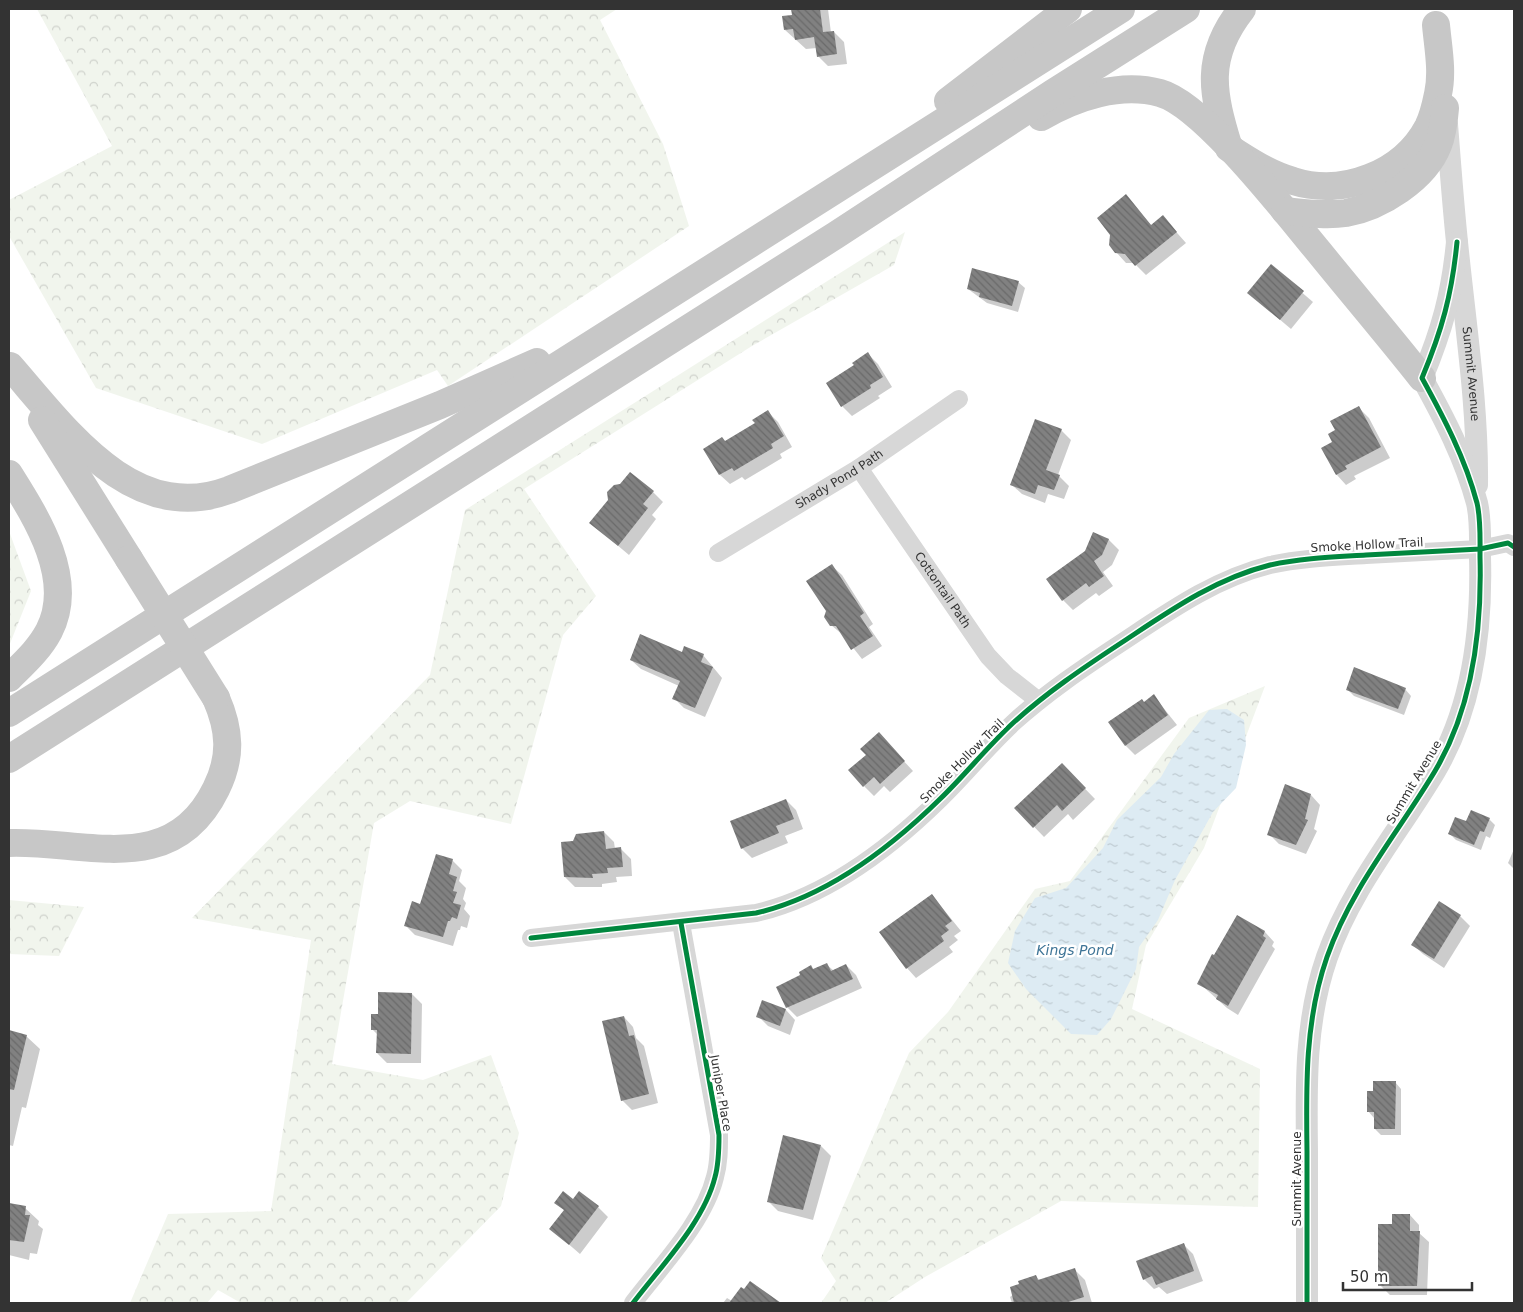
<svg xmlns="http://www.w3.org/2000/svg" width="1523" height="1312" viewBox="0 0 1523 1312" font-family="'DejaVu Sans',sans-serif">
  <defs>
    <pattern id="forest-crowns" width="20" height="18" patternUnits="userSpaceOnUse" patternTransform="scale(1.25)"><rect width="20" height="18" fill="#f1f5ed"/><path d="M2 6a3 3 0 1 1 6 0M12 15a3 3 0 1 1 6 0" fill="none" stroke="#cfd2cc"/></pattern>
    <pattern id="water-ripples" width="26" height="14" patternUnits="userSpaceOnUse" patternTransform="scale(1.25)"><rect width="26" height="14" fill="#ddebf3"/><path d="M2 4q2-2 4 0t4 0M15 11q2-2 4 0t4 0" fill="none" stroke="#becad1"/></pattern>
    <pattern id="building-back-hatch" width="6" height="6" patternUnits="userSpaceOnUse" patternTransform="scale(1.25)"><rect width="6" height="6" fill="#818181"/><path d="M-1 5l2 2M0 0l6 6M5-1l2 2" fill="none" stroke="#6a6a6a"/></pattern>
  </defs>
  <rect width="100%" height="100%" fill="#fff"/>
  <!-- forest -->
  <g fill="url(#forest-crowns)">
    <polygon points="37,9 617,9 600,20 663,144 689,226 448,386 437,370 262,444 96,388 9,236 9,200 112,146"/>
    <polygon points="905,232 894,265 752,346 524,489 596,596 563,635 511,824 410,801 374,823 332,1064 423,1080 491,1055 519,1133 501,1206 406,1303 241,1303 218,1290 207,1303 130,1303 168,1214 271,1211 311,940 192,918 430,675 465,510"/>
    <polygon points="9,531 31,591 9,646"/>
    <polygon points="1265,686 1204,848 1146,945 1132,1009 1260,1069 1258,1207 1061,1201 925,1277 885,1303 821,1303 836,1281 821,1258 909,1053 948,1012 1035,889 1070,881 1189,718"/>
    <polygon points="9,900 84,907 59,956 9,954"/>
  </g>
  <!-- water -->
  <polygon fill="url(#water-ripples)" points="1227,709 1244,720 1246,745 1236,788 1213,812 1175,880 1158,920 1139,947 1136,969 1111,1019 1097,1035 1071,1034 1026,989 1008,963 1015,931 1035,898 1066,888 1103,848 1117,820 1161,777 1174,754 1209,710"/>
  <!-- shadow -->
  <g fill="#0003">
    <polygon points="792,9 828,9 831,33 834,32 844,42 847,64 828,66 818,56 817,48 806,49 785,30 793,16"/>
    <polygon points="1126,196 1152,226 1163,217 1186,243 1146,275 1134,263 1126,263 1116,252"/>
    <polygon points="1271,266 1313,302 1291,329 1259,302"/>
    <polygon points="1018,282 1025,288 1018,312 987,303 968,289"/>
    <polygon points="868,354 878,364 892,387 878,396 880,398 852,416 842,406 855,366"/>
    <polygon points="1359,408 1369,418 1390,458 1354,476 1356,479 1346,485 1337,475 1322,448 1334,442 1336,431"/>
    <polygon points="768,412 778,422 792,447 780,454 782,458 745,480 742,477 730,484 720,475 705,449 726,442 756,424"/>
    <polygon points="1061,430 1071,440 1058,475 1069,486 1064,499 1048,494 1045,503 1022,494 1012,485"/>
    <polygon points="653,492 663,502 652,515 656,519 629,555 591,523"/>
    <polygon points="1093,534 1109,540 1119,550 1112,565 1103,572 1113,586 1099,596 1096,593 1073,610 1063,600"/>
    <polygon points="832,566 842,575 873,624 869,627 882,646 862,659 843,635 831,625"/>
    <polygon points="682,654 703,655 722,678 705,717 684,708 674,698 679,686 641,669 631,660"/>
    <polygon points="1355,668 1405,689 1411,696 1404,715 1354,696 1347,689"/>
    <polygon points="1154,696 1177,725 1135,755 1125,745 1145,703"/>
    <polygon points="888,744 913,771 890,792 884,786 874,796 864,786"/>
    <polygon points="1062,765 1095,799 1073,820 1068,814 1044,837 1016,808"/>
    <polygon points="1311,795 1320,805 1314,829 1317,831 1306,854 1279,844 1269,834"/>
    <polygon points="786,800 796,810 803,829 785,836 788,843 752,858 742,848"/>
    <polygon points="1489,819 1495,825 1490,838 1486,836 1481,850 1456,840 1450,834 1467,823"/>
    <polygon points="604,832 614,842 615,849 621,849 631,859 632,876 616,877 617,882 602,884 602,887 575,887 565,877 574,842"/>
    <polygon points="1514,849 1514,869 1508,863"/>
    <polygon points="452,860 462,870 459,881 466,888 463,899 466,903 464,909 470,916 467,928 461,926 460,930 458,930 453,946 415,935 405,925"/>
    <polygon points="932,895 961,931 954,936 958,940 949,947 953,952 916,978 907,968"/>
    <polygon points="1237,916 1265,932 1274,942 1272,946 1275,949 1238,1015 1227,1008 1199,983"/>
    <polygon points="1460,916 1470,926 1444,968 1423,954 1413,945"/>
    <polygon points="826,964 834,971 846,965 856,975 862,988 797,1017 787,1007 814,970"/>
    <polygon points="412,994 422,1004 421,1063 387,1063 377,1053 378,1035 372,1029 379,1015"/>
    <polygon points="786,1010 795,1020 790,1035 768,1026 758,1016"/>
    <polygon points="624,1017 633,1027 636,1038 644,1046 658,1103 632,1110 622,1100"/>
    <polygon points="9,1032 26,1036 40,1049 26,1108 22,1107 13,1146 9,1145"/>
    <polygon points="1395,1082 1401,1089 1401,1135 1381,1135 1375,1129 1374,1118 1368,1111 1375,1092"/>
    <polygon points="821,1146 831,1156 813,1220 778,1211 768,1201"/>
    <polygon points="573,1201 598,1207 608,1217 580,1254 551,1229 565,1211 556,1202"/>
    <polygon points="9,1204 25,1208 39,1221 38,1225 43,1229 37,1254 30,1253 29,1260 9,1255"/>
    <polygon points="1410,1215 1419,1225 1419,1233 1429,1242 1427,1295 1390,1295 1380,1285 1394,1225"/>
    <polygon points="1184,1245 1193,1254 1203,1281 1167,1294 1159,1287 1154,1289 1144,1279"/>
    <polygon points="1075,1270 1085,1280 1092,1303 1012,1303 1010,1297 1036,1276 1040,1281"/>
    <polygon points="727,1298 732,1301 772,1298 777,1303 723,1303"/>
  </g>
  <!-- building -->
  <g fill="url(#building-back-hatch)">
    <polygon points="791,9 820,9 823,32 834,31 837,54 817,57 814,37 795,40 793,29 784,30 782,16 792,15"/>
    <polygon points="1126,194 1151,225 1163,215 1177,232 1135,266 1125,254 1115,253 1109,245 1110,235 1097,218"/>
    <polygon points="1271,264 1304,291 1280,320 1247,293"/>
    <polygon points="972,268 1019,281 1012,306 979,297 980,293 967,289"/>
    <polygon points="868,352 883,377 870,385 871,388 841,407 826,383 854,365 852,363"/>
    <polygon points="1359,406 1381,447 1345,466 1347,469 1336,475 1321,448 1332,442 1328,434 1335,430 1330,421"/>
    <polygon points="768,410 784,436 771,444 773,448 734,471 732,468 719,475 703,449 722,437 725,441 755,423 752,420"/>
    <polygon points="1035,419 1062,429 1046,470 1060,475 1054,490 1038,485 1035,494 1010,485"/>
    <polygon points="630,472 654,491 643,504 648,508 618,546 589,523 608,500 607,492 614,485 620,484"/>
    <polygon points="1093,532 1109,539 1102,555 1094,561 1104,576 1089,587 1086,583 1062,601 1046,579 1085,551"/>
    <polygon points="832,564 864,613 860,616 873,636 851,650 836,626 830,626 824,617 826,611 806,581"/>
    <polygon points="640,634 682,652 684,646 704,654 701,662 713,667 695,708 672,699 680,681 630,660"/>
    <polygon points="1354,667 1406,688 1398,709 1346,690"/>
    <polygon points="1154,694 1168,715 1125,746 1108,722 1142,699 1144,702"/>
    <polygon points="879,732 905,761 880,784 874,777 863,787 848,770 866,755 860,749"/>
    <polygon points="1062,763 1086,788 1062,811 1057,805 1033,828 1014,808"/>
    <polygon points="1285,784 1311,794 1305,819 1308,820 1296,845 1267,835"/>
    <polygon points="786,799 794,819 776,826 779,833 741,849 730,821"/>
    <polygon points="1471,810 1490,818 1484,832 1480,831 1474,845 1448,834 1455,817 1466,821"/>
    <polygon points="604,831 606,849 621,847 623,867 607,868 608,873 592,874 593,878 564,877 561,842 573,841 576,834"/>
    <polygon points="436,854 453,859 449,874 457,877 453,891 457,892 453,903 461,905 457,919 452,917 450,921 448,921 443,937 404,926 412,901 420,904"/>
    <polygon points="932,894 952,921 945,926 949,930 941,936 944,941 906,969 879,932"/>
    <polygon points="1439,901 1461,915 1434,959 1411,945"/>
    <polygon points="1237,915 1265,931 1263,936 1266,938 1228,1006 1216,999 1218,995 1197,984 1212,954 1214,955"/>
    <polygon points="827,963 831,971 846,964 853,979 786,1008 776,987 800,975 799,972 811,965 813,969"/>
    <polygon points="378,992 412,993 411,1054 376,1053 377,1030 371,1030 371,1014 378,1014"/>
    <polygon points="762,1000 786,1009 780,1026 756,1017"/>
    <polygon points="624,1016 629,1036 634,1035 649,1094 621,1101 602,1021"/>
    <polygon points="9,1030 27,1035 14,1090 9,1089"/>
    <polygon points="1373,1081 1396,1081 1395,1129 1374,1129 1374,1112 1367,1112 1367,1091 1373,1091"/>
    <polygon points="783,1135 821,1145 803,1210 767,1202"/>
    <polygon points="563,1191 573,1199 579,1191 599,1206 569,1245 549,1229 564,1210 554,1203"/>
    <polygon points="9,1203 26,1206 25,1215 30,1215 24,1242 9,1240"/>
    <polygon points="1392,1214 1410,1214 1410,1231 1420,1231 1417,1286 1378,1286 1378,1224 1392,1224"/>
    <polygon points="1184,1243 1194,1271 1156,1285 1152,1276 1143,1280 1136,1261"/>
    <polygon points="1075,1268 1084,1297 1065,1303 1014,1303 1010,1287 1019,1284 1018,1281 1036,1275 1038,1280"/>
    <polygon points="750,1281 781,1303 729,1303 741,1287 744,1289"/>
  </g>
  <g fill="none" stroke-linecap="round" stroke-linejoin="round">
    <!-- minor -->
    <g stroke="#d7d7d7" stroke-width="18">
      <path id="s1" d="M859,468L988,656L1007,676L1039,701"/>
      <path id="s2" d="M718,553L859,468L959,399"/>
      <path d="M531,938L756,913C826,897 889,849 940,799C965,775 987,747 1013,723C1046,693 1083,668 1121,643C1168,612 1214,579 1270,565C1302,558 1334,557 1366,555C1404,553 1442,551 1480,549L1508,543L1514,547"/>
      <path d="M633,1303C661,1266 704,1222 715,1177C719,1163 719,1149 719,1135L681,923"/>
    </g>
    <!-- tertiary -->
    <g stroke="#d7d7d7" stroke-width="22">
      <path id="s3" d="M1447,124C1450,163 1453,203 1457,242C1465,323 1478,404 1477,485"/>
      <path d="M1307,1303C1307,1253 1307,1202 1307,1151C1306,1085 1305,1020 1327,957C1351,888 1398,833 1435,771C1473,707 1482,629 1480,557C1480,540 1481,520 1477,503C1465,458 1444,418 1422,378C1442,330 1452,294 1457,242"/>
    </g>
    <!-- trunk -->
    <g stroke="#c7c7c7" stroke-width="28">
      <path d="M1242,9C1204,57 1212,93 1229,148C1249,161 1269,174 1293,181C1343,197 1403,174 1428,127C1433,117 1436,104 1438,94C1443,72 1438,47 1436,25"/>
      <polyline points="948,101 1068,9"/>
      <path d="M1041,117C1076,97 1120,82 1160,93C1204,105 1288,215 1319,252C1353,294 1388,335 1422,378"/>
      <path d="M1285,211C1305,213 1326,216 1346,213C1380,207 1425,179 1438,145C1443,133 1444,120 1445,108"/>
      <path d="M10,366C66,430 133,526 229,490L440,405L537,362"/>
      <polyline points="42,420 129,559"/>
      <path d="M9,474C36,517 76,579 49,631C39,650 23,664 9,678"/>
      <polyline points="9,713 1121,9"/>
      <polyline points="9,759 836,235 1053,93 1186,9"/>
      <path d="M9,843C85,840 172,879 216,789C232,757 230,730 216,698"/>
    </g>
    <!-- trunk-bridge -->
    <polyline stroke="#c7c7c7" stroke-width="28" points="129,559 216,698"/>
    <defs>
      <g id="cycleway">
        <path d="M531,938L756,913C826,897 889,849 940,799C965,775 987,747 1013,723C1046,693 1083,668 1121,643C1168,612 1214,579 1270,565C1302,558 1334,557 1366,555C1404,553 1442,551 1480,549L1508,543L1514,547"/>
        <path d="M633,1303C661,1266 704,1222 715,1177C719,1163 719,1149 719,1135L681,923"/>
        <path d="M1307,1303C1307,1253 1307,1202 1307,1151C1306,1085 1305,1020 1327,957C1351,888 1398,833 1435,771C1473,707 1482,629 1480,557C1480,540 1481,520 1477,503C1465,458 1444,418 1422,378C1442,330 1452,294 1457,242"/>
      </g>
    </defs>
    <!-- cycleway casing -->
    <use href="#cycleway" stroke="#fff" stroke-width="8"/>
    <!-- cycleway -->
    <use href="#cycleway" stroke="#00873e" stroke-width="5"/>
  </g>
  <g text-anchor="middle" dominant-baseline="central" stroke-width="5" stroke-linejoin="round" paint-order="stroke">
    <!-- street labels -->
    <g font-size="12" fill="#333" stroke="#fff">
      <text stroke="none"><textPath href="#s3" startOffset="251">Summit Avenue</textPath></text>
      <text stroke="none"><textPath href="#s2" startOffset="142">Shady Pond Path</textPath></text>
      <text transform="translate(1367 545) rotate(-3)">Smoke Hollow Trail</text>
      <text stroke="none"><textPath href="#s1" startOffset="148">Cottontail Path</textPath></text>
      <text transform="translate(962 761) rotate(-45)">Smoke Hollow Trail</text>
      <text transform="translate(1414 782) rotate(-59)">Summit Avenue</text>
      <text transform="translate(721 1093) rotate(80)">Juniper Place</text>
      <text transform="translate(1297 1179) rotate(-90)">Summit Avenue</text>
    </g>
    <!-- water labels -->
    <g font-size="14" font-style="italic" fill="#3f7597" stroke="#fff">
      <text x="1075" y="950">Kings Pond</text>
    </g>
  </g>
  <!-- border -->
  <rect width="1523" height="1312" fill="none" stroke="#333333" stroke-width="20"/>
  <!-- scale -->
  <path d="M1343 1282v8h129v-8" fill="none" stroke="#333333" stroke-width="2.5"/>
  <text x="1350" y="1282" font-size="15" fill="#333333" stroke="#ffffff" stroke-width="4" paint-order="stroke">50 m</text>
</svg>
